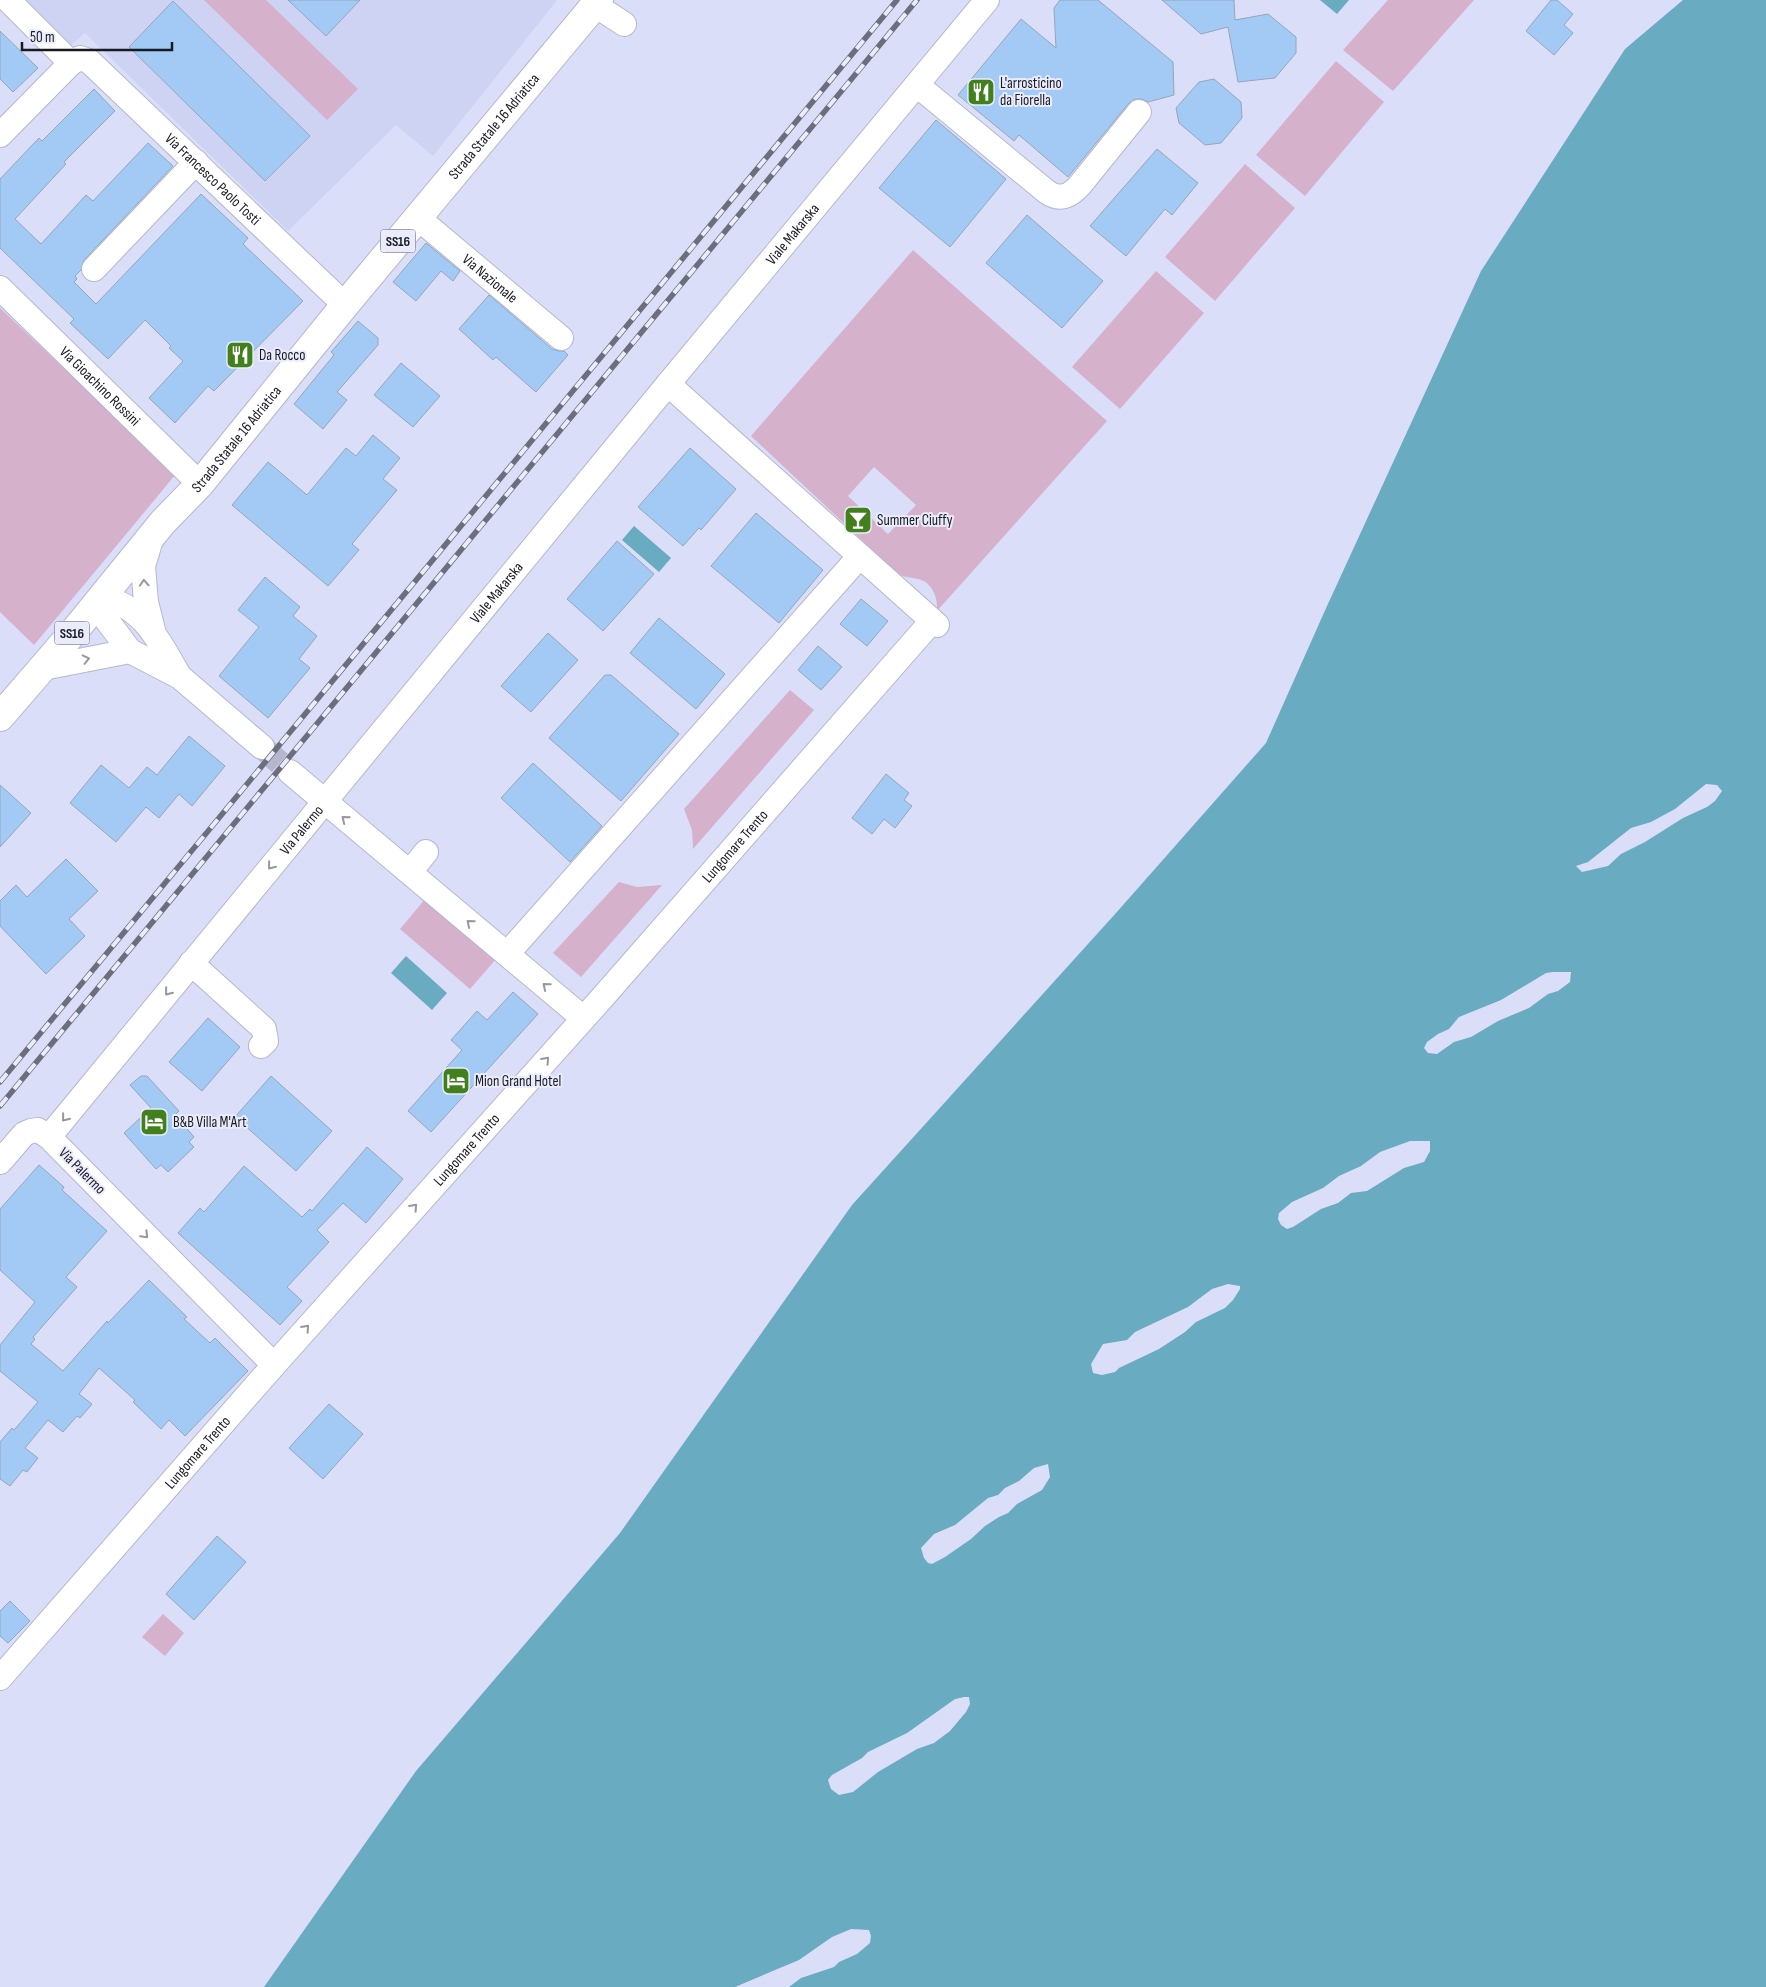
<svg xmlns="http://www.w3.org/2000/svg" width="1766" height="1987" viewBox="0 0 1766 1987" font-family="'Sofia Sans Condensed',sans-serif">
  <rect width="100%" height="100%" fill="#dbdef8"/>
  <!-- built -->
  <polygon fill="#ced3f3" points="23,0 557,0 433,156 396,125 288,231 85,33 70,46"/>
  <!-- green -->
  <g fill="#d6b1cc" fill-rule="evenodd">
    <polygon points="204,0 266,0 358,89 327,120"/>
    <polygon points="1388,0 1474,0 1393,91 1343,50"/>
    <polygon points="1336,61 1384,102 1305,196 1256,155"/>
    <polygon points="1245,164 1295,208 1215,301 1165,257"/>
    <path d="M913,250L1107,421L937,611C938,597 932,582 918,579C910,577 906,578 898,574L751,436ZM874,467L916,505L888,534L848,496Z"/>
    <polygon points="1156,271 1204,313 1120,409 1072,367"/>
    <polygon points="0,308 176,474 34,645 0,612"/>
    <polygon points="790,690 814,710 693,849 692,830 684,809"/>
    <polygon points="619,882 637,887 662,885 581,977 553,953"/>
    <polygon points="426,898 496,959 470,989 400,929"/>
    <polygon points="163,1614 184,1633 165,1656 142,1637"/>
  </g>
  <!-- water -->
  <g fill="#69abc1">
    <polygon points="1320,0 1349,0 1337,14"/>
    <polygon points="1683,0 1766,0 1766,1987 264,1987 416,1771 620,1533 852,1205 1116,913 1266,743 1327,606 1481,271 1625,49"/>
    <polygon points="634,526 671,558 659,572 622,540"/>
    <polygon points="406,956 447,993 432,1010 391,973"/>
  </g>
  <!-- pier -->
  <g fill="#dbdef8">
    <polygon points="1706,784 1717,785 1722,791 1715,801 1707,807 1683,818 1645,842 1621,854 1608,866 1582,872 1576,866 1588,862 1631,828 1651,822 1675,809"/>
    <polygon points="1553,972 1571,972 1570,982 1558,991 1548,994 1529,1008 1498,1021 1471,1037 1454,1042 1437,1054 1428,1053 1424,1048 1427,1042 1438,1034 1449,1029 1459,1017 1501,1000 1546,973"/>
    <polygon points="1410,1141 1430,1141 1430,1151 1424,1162 1404,1168 1367,1191 1351,1193 1338,1203 1321,1209 1293,1227 1287,1229 1281,1225 1278,1219 1279,1213 1292,1202 1323,1188 1339,1176 1361,1166 1380,1152"/>
    <polygon points="1228,1284 1240,1286 1240,1289 1233,1300 1225,1308 1196,1322 1185,1332 1159,1349 1119,1368 1115,1372 1102,1375 1093,1373 1091,1364 1103,1344 1127,1340 1135,1332 1188,1307 1212,1289"/>
    <polygon points="1048,1464 1050,1477 1042,1490 1017,1504 1008,1513 999,1517 985,1526 971,1539 945,1557 932,1564 928,1563 924,1558 921,1548 934,1534 955,1525 988,1498 998,1495 1005,1488 1019,1481 1034,1468"/>
    <polygon points="964,1697 969,1697 970,1704 966,1712 950,1731 934,1743 917,1749 878,1772 853,1792 839,1795 831,1789 828,1780 832,1775 862,1758 868,1752 907,1733 955,1699"/>
    <polygon points="851,1929 869,1930 871,1936 870,1943 857,1954 839,1962 834,1967 801,1978 789,1987 735,1987 799,1960 832,1937"/>
  </g>
  <!-- building -->
  <g fill="#a2caf5" stroke="#94a6b9">
    <polygon points="288,0 360,0 326,36"/>
    <polygon points="1060,0 1098,0 1173,62 1174,95 1148,102 1142,99 1135,99 1129,103 1068,177 1019,135 1014,141 958,95 1021,19 1056,48 1054,8"/>
    <polygon points="1162,0 1234,0 1235,20 1268,14 1296,37 1296,53 1275,78 1238,82 1228,27 1201,34"/>
    <polygon points="1551,0 1557,0 1573,14 1564,25 1573,33 1554,55 1526,31"/>
    <polygon points="173,1 310,136 265,181 129,47"/>
    <polygon points="0,31 38,68 13,92 0,79"/>
    <polygon points="1214,79 1241,102 1242,118 1221,143 1205,145 1179,123 1176,108 1199,82"/>
    <polygon points="94,89 115,111 64,162 66,164 15,219 41,244 86,195 93,201 148,143 173,166 84,260 81,270 75,276 77,279 74,282 96,304 201,194 248,238 243,244 303,301 214,391 208,386 175,423 149,398 183,361 169,348 171,346 145,320 108,359 70,323 74,319 0,248 0,179 39,138 42,141"/>
    <polygon points="936,120 1006,179 950,247 879,188"/>
    <polygon points="1157,149 1198,183 1172,215 1165,209 1126,256 1090,226"/>
    <polygon points="1027,215 1103,281 1062,328 986,263"/>
    <polygon points="426,243 460,271 453,281 441,271 416,301 393,282"/>
    <polygon points="489,295 552,349 558,351 564,351 568,355 536,392 496,357 493,360 459,329"/>
    <polygon points="358,321 378,338 378,345 337,392 347,400 323,429 294,404 334,355 331,352"/>
    <polygon points="401,363 440,396 413,427 374,395"/>
    <polygon points="373,435 400,458 383,479 397,490 352,544 359,550 328,586 232,505 268,462 307,495 346,448 356,456"/>
    <polygon points="690,448 736,489 701,530 699,528 683,546 638,507"/>
    <polygon points="857,507 871,520 860,532 846,519"/>
    <polygon points="756,513 823,570 779,623 711,566"/>
    <polygon points="617,541 654,574 603,631 567,599"/>
    <polygon points="265,577 300,607 293,616 317,636 299,659 310,668 268,718 219,676 259,627 238,610"/>
    <polygon points="861,599 888,621 867,646 840,624"/>
    <polygon points="659,618 725,674 696,709 630,653"/>
    <polygon points="548,633 578,660 531,712 501,686"/>
    <polygon points="818,646 842,667 821,690 798,670"/>
    <polygon points="605,675 611,675 679,734 621,801 549,738"/>
    <polygon points="189,736 225,766 192,806 179,794 159,818 146,807 116,842 70,803 101,765 129,788 147,767 157,775"/>
    <polygon points="533,763 602,826 570,862 501,798"/>
    <polygon points="886,774 909,793 904,800 912,806 895,828 884,819 872,834 852,818"/>
    <polygon points="0,785 31,813 0,847"/>
    <polygon points="66,859 98,891 69,919 85,936 46,974 0,926 0,901 16,885 27,897"/>
    <polygon points="513,992 538,1014 431,1132 408,1111 462,1050 451,1040 477,1011 487,1020"/>
    <polygon points="208,1018 240,1047 202,1091 169,1062"/>
    <polygon points="141,1076 147,1076 179,1111 175,1115 194,1137 189,1142 194,1147 168,1172 161,1165 156,1169 124,1133 151,1108 130,1085"/>
    <polygon points="271,1076 332,1131 296,1171 235,1117"/>
    <polygon points="367,1147 403,1179 366,1223 343,1203 317,1230 329,1242 287,1287 302,1301 280,1325 178,1233 200,1208 204,1212 244,1166 302,1217 310,1209 312,1211"/>
    <polygon points="39,1165 64,1187 62,1190 107,1231 66,1277 77,1287 33,1337 35,1339 31,1344 63,1371 107,1321 108,1323 149,1280 187,1317 184,1319 210,1343 215,1338 248,1371 185,1436 169,1420 161,1429 133,1402 135,1400 99,1368 79,1394 92,1404 80,1418 77,1416 63,1432 48,1420 25,1448 38,1458 27,1472 23,1470 10,1486 0,1479 0,1442 12,1428 14,1430 38,1402 0,1371 0,1345 35,1302 0,1270 0,1209"/>
    <polygon points="329,1404 363,1434 323,1479 289,1448"/>
    <polygon points="217,1536 246,1562 194,1620 166,1594"/>
    <polygon points="10,1601 30,1621 8,1643 0,1636 0,1611"/>
  </g>
  <g fill="none" stroke-linecap="round" stroke-linejoin="round">
    <!-- minor-tunnel -->
    <polyline stroke="#b4b7cd" stroke-width="24" stroke-dasharray="24 12" stroke-linecap="butt" points="262,747 290,772"/>
    <defs>
      <g id="minor">
        <polyline points="8,0 71,63"/>
        <polyline points="595,5 624,24"/>
        <path d="M917,85L1047,192C1060,201 1070,196 1080,185L1139,112"/>
        <path id="s1" d="M0,135L71,63L80,58L89,61L345,305"/>
        <path id="s2" d="M418,218L561,338"/>
        <polyline points="94,269 196,162"/>
        <path id="s3" d="M0,288L200,484"/>
        <polyline points="668,384 937,625"/>
        <polyline points="152,536 143,566 146,602 153,630"/>
        <polyline points="43,668 130,651"/>
        <path d="M180,677C160,643 143,604 101,598L103,613L106,619L130,651L180,677L262,747"/>
        <polyline points="290,772 583,1018"/>
        <polyline points="410,872 426,852"/>
        <polyline points="507,954 860,556"/>
        <polyline points="191,963 264,1029 266,1041 261,1046"/>
        <polyline points="0,1162 24,1134 31,1131 38,1130 49,1137"/>
        <path id="s4" d="M274,1365L49,1137L668,384L987,0"/>
        <path id="s5" d="M0,1678L274,1365L602,998L932,621"/>
      </g>
      <g id="major">
        <path id="s6" d="M0,717L76,629L163,522L200,484L345,305L599,0"/>
      </g>
    </defs>
    <!-- minor casing -->
    <use href="#minor" stroke="#b4b7d0" stroke-width="26"/>
    <!-- major casing -->
    <use href="#major" stroke="#b4b7d0" stroke-width="30"/>
    <!-- minor -->
    <use href="#minor" stroke="#fff" stroke-width="24"/>
    <!-- major -->
    <use href="#major" stroke="#fff" stroke-width="28"/>
    <defs>
      <g id="rail">
        <polyline points="0,1082 897,0"/>
        <polyline points="0,1106 917,0"/>
      </g>
    </defs>
    <!-- rail casing -->
    <use href="#rail" stroke="#6c6e7e" stroke-width="5.5"/>
    <!-- rail -->
    <use href="#rail" stroke="#eaecfc" stroke-width="4" stroke-dasharray="11" stroke-linecap="butt"/>
  </g>
  <!-- one-way arrows -->
  <defs><path id="oneway-chevron" d="M-2-3.5L2.5 0L-2 3.5" fill="none" stroke-width="1.6" stroke-linecap="round" stroke-linejoin="round" transform="scale(1.25)"/></defs>
  <g stroke="#97989b">
    <use href="#oneway-chevron" transform="translate(144 583) rotate(-93)"/>
    <use href="#oneway-chevron" transform="translate(86 659) rotate(-13)"/>
    <use href="#oneway-chevron" transform="translate(345 819) rotate(-141)"/>
    <use href="#oneway-chevron" transform="translate(271 866) rotate(129)"/>
    <use href="#oneway-chevron" transform="translate(470 923) rotate(-140)"/>
    <use href="#oneway-chevron" transform="translate(546 986) rotate(-140)"/>
    <use href="#oneway-chevron" transform="translate(168 992) rotate(129)"/>
    <use href="#oneway-chevron" transform="translate(546 1060) rotate(-48)"/>
    <use href="#oneway-chevron" transform="translate(65 1118) rotate(129)"/>
    <use href="#oneway-chevron" transform="translate(414 1207) rotate(-48)"/>
    <use href="#oneway-chevron" transform="translate(145 1235) rotate(45)"/>
    <use href="#oneway-chevron" transform="translate(306 1328) rotate(-48)"/>
  </g>
  <!-- icons -->
  <defs>
    <symbol id="restaurant-square" viewBox="-11 -11 22 22"><rect x="-9" y="-9" width="18" height="18" rx="4" fill="#42801e" stroke="#eaecfc"/><path d="M-5-6h1v4h1v-4h1v4h1v-4h1v5L-1.5 .5V6h-2V.5L-5-1ZM5-6V6H3V1.5H1.5Q1.5-4 5-6Z" fill="#fff"/></symbol>
    <symbol id="bar-square" viewBox="-11 -11 22 22"><rect x="-9" y="-9" width="18" height="18" rx="4" fill="#42801e" stroke="#eaecfc"/><path d="M-6-5H6L.8 .8V4.5H3.5V6h-7V4.5H-.8V.8Z" fill="#fff"/></symbol>
    <symbol id="hotel-square" viewBox="-11 -11 22 22"><rect x="-9" y="-9" width="18" height="18" rx="4" fill="#42801e" stroke="#eaecfc"/><path d="M-6-4.5h1.5V1H6V5H4.5V3h-9V5H-6ZM-4 0a1.8 1.8 0 1 1 3.6 0ZM.5 0V-2.5h3Q6-2.5 6 0Z" fill="#fff"/></symbol>
  </defs>
  <g fill-rule="evenodd">
    <use href="#restaurant-square" x="965" y="76" width="32" height="32"/>
    <use href="#restaurant-square" x="224" y="339" width="32" height="32"/>
    <use href="#bar-square" x="842" y="504" width="32" height="32"/>
    <use href="#hotel-square" x="440" y="1065" width="32" height="32"/>
    <use href="#hotel-square" x="138" y="1106" width="32" height="32"/>
  </g>
  <g text-anchor="middle" dominant-baseline="central" stroke-width="4" stroke-linejoin="round" paint-order="stroke">
    <!-- shield labels -->
    <g fill="#eaecfc" stroke="#575863" stroke-width="1">
      <rect x="380.5" y="229.5" width="35" height="23" rx="4"/>
      <rect x="54.5" y="621.5" width="35" height="23" rx="4"/>
    </g>
    <g font-size="14" font-weight="bold" fill="#181921">
      <text x="398" y="241">SS16</text>
      <text x="72" y="633">SS16</text>
    </g>
    <!-- poi labels -->
    <g font-size="15" fill="#181921" stroke="#eaecfc" text-anchor="start">
      <text x="1000" y="83">L'arrosticino<tspan x="1000" dy="17">da Fiorella</tspan></text>
      <text x="259" y="355">Da Rocco</text>
      <text x="877" y="520">Summer Ciuffy</text>
      <text x="475" y="1081">Mion Grand Hotel</text>
      <text x="173" y="1122">B&amp;B Villa M'Art</text>
    </g>
    <!-- street labels -->
    <g font-size="15" fill="#181921" stroke="#eaecfc">
      <text stroke="none"><textPath href="#s6" startOffset="770">Strada Statale 16 Adriatica</textPath></text>
      <text stroke="none"><textPath href="#s1" startOffset="292">Via Francesco Paolo Tosti</textPath></text>
      <text stroke="none"><textPath href="#s4" startOffset="1490">Viale Makarska</textPath></text>
      <text stroke="none"><textPath href="#s2" startOffset="94">Via Nazionale</textPath></text>
      <text stroke="none"><textPath href="#s3" startOffset="140">Via Gioachino Rossini</textPath></text>
      <text stroke="none"><textPath href="#s6" startOffset="365">Strada Statale 16 Adriatica</textPath></text>
      <text stroke="none"><textPath href="#s4" startOffset="1025">Viale Makarska</textPath></text>
      <text stroke="none"><textPath href="#s4" startOffset="718">Via Palermo</textPath></text>
      <text stroke="none"><textPath href="#s5" startOffset="1110">Lungomare Trento</textPath></text>
      <text stroke="none"><textPath href="#s5" startOffset="705">Lungomare Trento</textPath></text>
      <text transform="translate(82 1171) rotate(45)">Via Palermo</text>
      <text stroke="none"><textPath href="#s5" startOffset="300">Lungomare Trento</textPath></text>
    </g>
  </g>
  <!-- scale -->
  <path d="M22 42v8h150v-8" fill="none" stroke="#181921" stroke-width="2.5"/>
  <text x="30" y="42" font-size="15" fill="#181921" stroke="#eaecfc" stroke-width="4" paint-order="stroke">50 m</text>
</svg>
